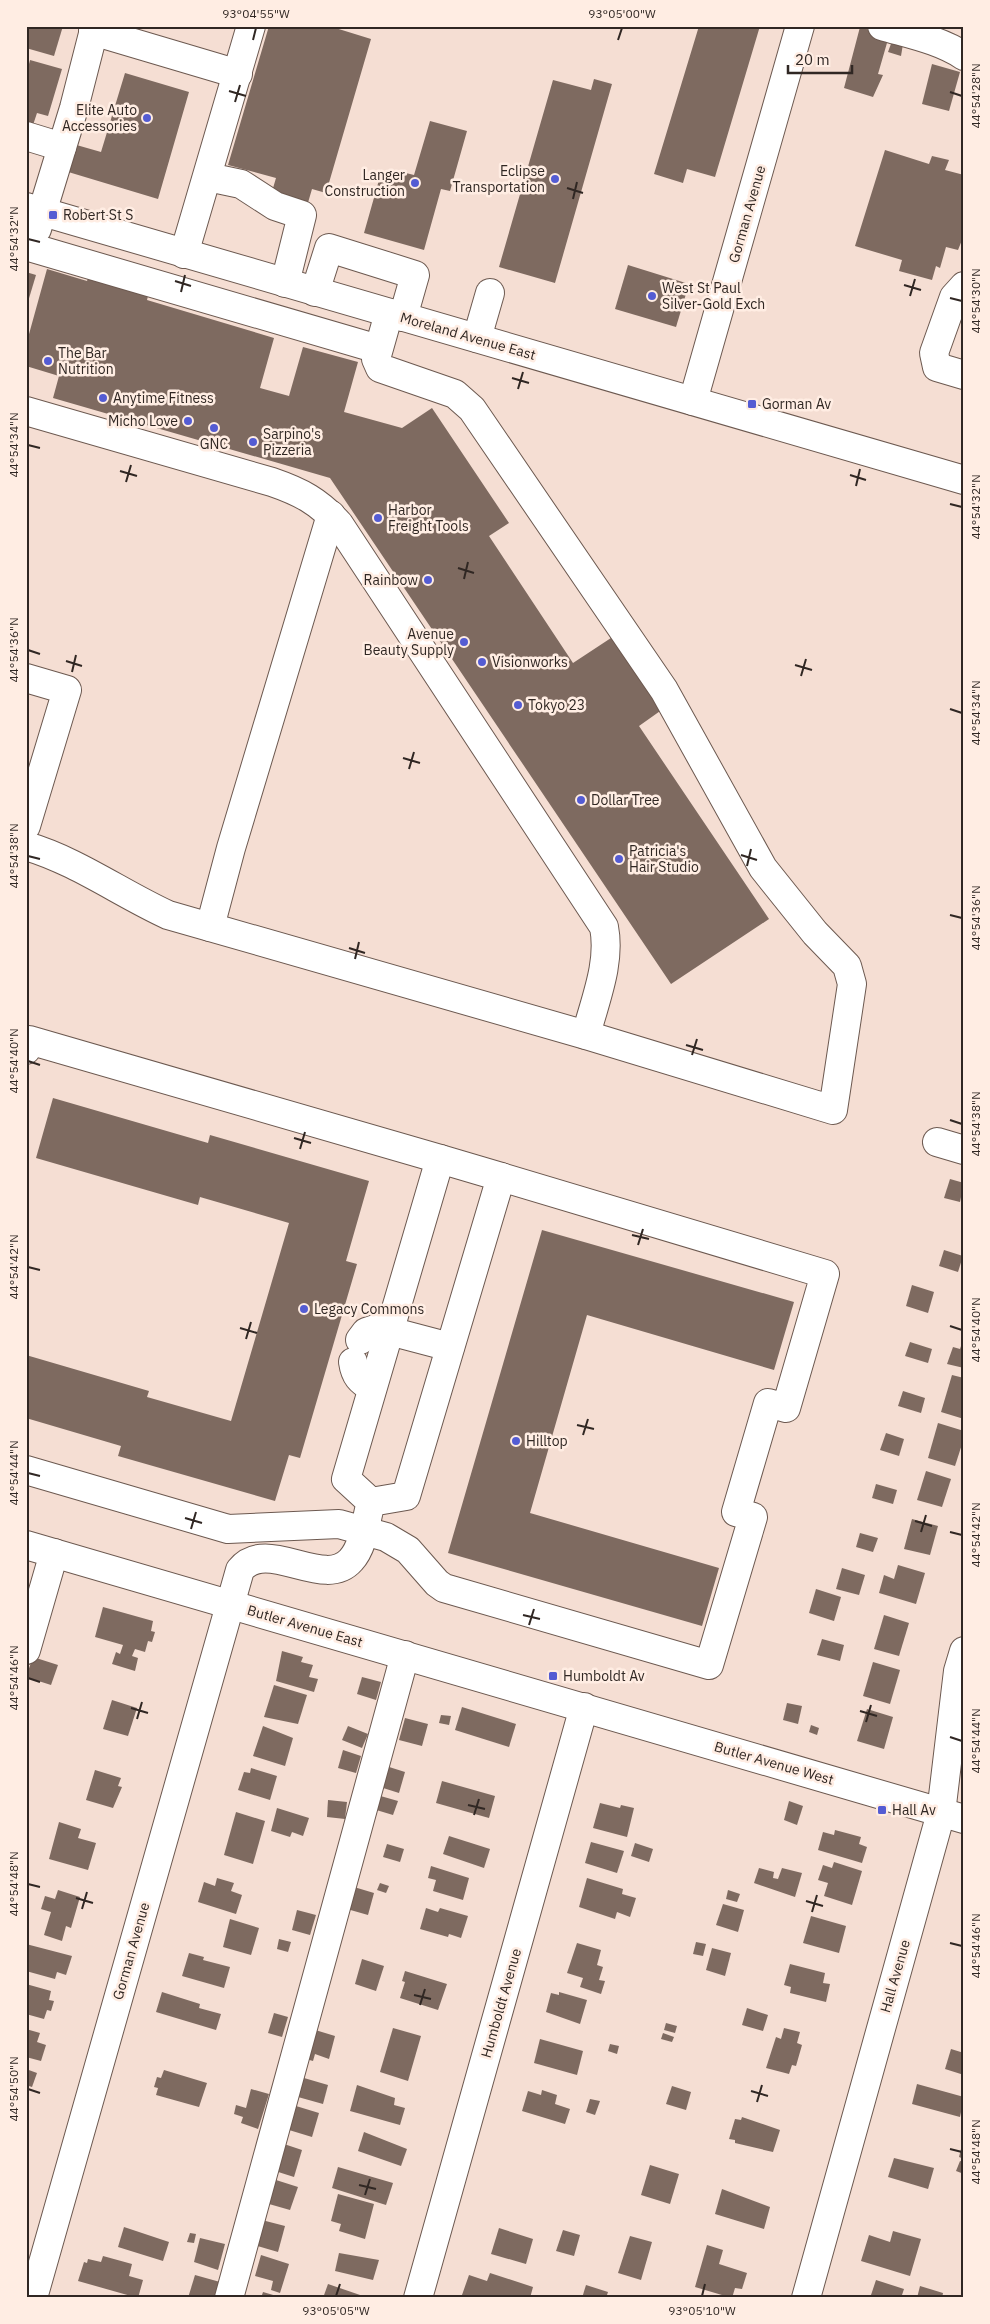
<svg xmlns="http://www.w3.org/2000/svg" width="990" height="2324" viewBox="0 0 990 2324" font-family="'IBM Plex Sans',sans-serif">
  <rect width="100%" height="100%" fill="#f5ded3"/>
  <!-- building -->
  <g fill="#7e6a60">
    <polygon points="26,26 63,26 54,56 26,48"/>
    <polygon points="269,26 329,26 371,39 326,193 312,189 307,206 271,195 276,178 228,165"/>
    <polygon points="699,26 760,26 715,177 687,169 683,183 654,174"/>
    <polygon points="860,27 889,36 878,74 883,75 873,97 844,88"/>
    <polygon points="892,41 903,44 901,56 888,52"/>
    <polygon points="30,60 62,69 48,116 37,113 33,125 26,123 26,67 28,68"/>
    <polygon points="932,64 960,72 949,111 922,104"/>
    <polygon points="125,73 189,92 158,199 65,171 73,144 101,152"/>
    <polygon points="594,79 612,84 555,283 499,267 553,80 591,90"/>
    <polygon points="430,121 467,131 450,191 441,189 424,250 364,233 381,173 392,176 394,170 414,175"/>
    <polygon points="885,150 929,164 932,156 949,160 945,170 964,175 964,235 958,250 946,247 940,268 936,266 932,280 899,271 902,260 855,246"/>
    <polygon points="628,265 689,284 676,327 615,309"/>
    <polygon points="47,269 87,281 88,278 148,296 147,300 274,338 260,388 289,396 303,347 358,362 344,412 402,428 432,408 509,523 489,536 573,663 614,636 663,709 639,726 769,919 671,984 330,478 53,398 59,376 26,366 26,345"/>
    <polygon points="26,272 36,275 27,305 26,305"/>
    <polygon points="53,1098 208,1143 210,1135 369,1181 346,1261 357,1264 300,1458 289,1455 275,1501 118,1456 121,1446 26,1418 26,1355 149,1391 147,1397 231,1421 289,1223 200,1197 198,1205 36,1158"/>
    <polygon points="950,1179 964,1183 960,1202 944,1198"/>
    <polygon points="542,1230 794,1302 774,1370 587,1315 530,1513 719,1568 702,1626 448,1553"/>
    <polygon points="944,1250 963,1256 958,1272 939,1266"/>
    <polygon points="912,1285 934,1292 928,1313 906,1306"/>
    <polygon points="964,1337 964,1368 947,1364 953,1347 960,1349"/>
    <polygon points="910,1342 932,1349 928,1363 905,1356"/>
    <polygon points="952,1375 964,1378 964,1419 941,1412"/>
    <polygon points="903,1391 925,1398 921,1413 898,1406"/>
    <polygon points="938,1423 964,1431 964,1438 955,1466 928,1458"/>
    <polygon points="886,1433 904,1439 899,1456 880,1450"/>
    <polygon points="926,1471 951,1479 942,1507 917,1500"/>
    <polygon points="876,1484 897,1490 893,1504 872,1498"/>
    <polygon points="912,1519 938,1526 930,1555 904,1549"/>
    <polygon points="860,1533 878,1538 873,1552 856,1547"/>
    <polygon points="898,1565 925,1573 916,1604 879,1593 884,1575 894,1579"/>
    <polygon points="842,1568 865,1575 859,1595 836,1589"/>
    <polygon points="816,1589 841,1597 834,1621 809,1613"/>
    <polygon points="103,1607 153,1621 151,1631 155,1632 152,1642 148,1641 145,1652 135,1649 132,1656 138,1658 135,1671 112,1664 116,1652 120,1654 123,1645 95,1637"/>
    <polygon points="884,1615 909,1623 899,1656 874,1649"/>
    <polygon points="822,1639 844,1645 840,1661 817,1655"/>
    <polygon points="282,1651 303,1657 301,1662 313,1665 309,1677 318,1679 314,1692 276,1681"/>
    <polygon points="33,1657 58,1665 51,1685 26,1677"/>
    <polygon points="873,1662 900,1670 890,1704 863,1696"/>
    <polygon points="362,1677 381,1682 376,1700 357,1694"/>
    <polygon points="274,1685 307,1695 298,1724 264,1717"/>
    <polygon points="112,1700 137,1708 128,1736 103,1729"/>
    <polygon points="787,1703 802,1706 798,1724 783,1720"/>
    <polygon points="462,1707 516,1724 509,1747 455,1730"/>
    <polygon points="867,1709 893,1717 884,1749 857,1741"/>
    <polygon points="441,1715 451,1716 449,1725 439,1723"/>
    <polygon points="405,1718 428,1724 422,1746 399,1740"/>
    <polygon points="811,1725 819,1728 817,1735 809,1732"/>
    <polygon points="263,1726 293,1738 285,1766 253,1756"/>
    <polygon points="348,1726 368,1734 362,1748 342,1740"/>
    <polygon points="343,1750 361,1756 356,1773 338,1768"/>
    <polygon points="386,1766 405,1772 399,1793 380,1787"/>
    <polygon points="251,1768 277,1776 270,1800 238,1790 244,1772 250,1773"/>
    <polygon points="95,1770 121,1778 118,1786 122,1787 113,1808 86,1800"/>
    <polygon points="442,1781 495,1796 489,1818 436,1803"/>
    <polygon points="377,1795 398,1801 393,1815 373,1809"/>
    <polygon points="328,1800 347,1802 345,1819 327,1817"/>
    <polygon points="789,1801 803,1806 797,1825 784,1820"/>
    <polygon points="600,1803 620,1808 621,1805 634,1808 627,1837 593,1828"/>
    <polygon points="277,1808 309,1818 303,1836 292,1832 290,1837 271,1831"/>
    <polygon points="236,1812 265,1821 253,1864 224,1855"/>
    <polygon points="59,1822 81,1829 78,1838 96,1843 88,1870 49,1859"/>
    <polygon points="835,1830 861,1837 859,1844 867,1847 862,1863 818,1850 823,1832 834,1835"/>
    <polygon points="449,1836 490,1849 484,1868 443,1854"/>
    <polygon points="591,1842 624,1851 617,1873 585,1863"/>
    <polygon points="635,1843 653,1849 649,1862 631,1856"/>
    <polygon points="387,1844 404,1849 400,1862 383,1857"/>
    <polygon points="834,1862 862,1871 852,1905 824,1896 828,1883 818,1880 823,1865 832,1868"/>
    <polygon points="431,1866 469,1878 463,1900 433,1891 436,1880 428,1878"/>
    <polygon points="759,1868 774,1872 773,1878 778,1879 782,1868 802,1873 795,1897 754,1883"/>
    <polygon points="217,1878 234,1883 231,1891 242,1895 236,1914 198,1902 204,1882 215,1886"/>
    <polygon points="587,1878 623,1889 622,1894 636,1898 630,1917 617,1912 615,1919 579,1907"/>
    <polygon points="380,1883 389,1886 386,1893 377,1890"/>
    <polygon points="354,1887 374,1893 368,1915 347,1909"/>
    <polygon points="58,1890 80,1897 71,1928 66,1926 62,1941 44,1935 51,1912 41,1909 45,1896 55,1899"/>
    <polygon points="728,1890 740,1894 737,1902 726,1899"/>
    <polygon points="723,1904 744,1910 738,1932 716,1925"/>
    <polygon points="426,1908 438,1912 440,1908 468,1916 461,1938 449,1934 448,1937 420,1929"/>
    <polygon points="297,1910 316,1915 310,1935 292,1930"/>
    <polygon points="811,1916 846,1926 839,1953 803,1943"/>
    <polygon points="230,1919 259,1928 251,1955 223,1947"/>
    <polygon points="279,1939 291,1942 288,1952 277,1949"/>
    <polygon points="696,1942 706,1944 703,1956 693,1954"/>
    <polygon points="577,1943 601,1950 597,1965 603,1967 599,1980 605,1981 601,1994 580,1987 583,1978 567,1973"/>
    <polygon points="26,1944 72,1956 66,1975 57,1972 55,1979 26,1971"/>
    <polygon points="712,1948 731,1953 725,1976 706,1970"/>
    <polygon points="189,1953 204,1957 203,1960 230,1967 224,1988 182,1976"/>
    <polygon points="362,1959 384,1966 376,1991 355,1984"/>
    <polygon points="790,1964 825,1973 823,1983 830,1984 826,2002 790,1993 791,1987 784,1985"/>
    <polygon points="405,1971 447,1984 438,2010 400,1998 405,1982 402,1981"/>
    <polygon points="26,1984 51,1991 49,2000 54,2001 51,2011 47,2010 44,2019 26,2014"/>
    <polygon points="162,1992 200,2004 199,2008 221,2014 216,2030 156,2012"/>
    <polygon points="559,1992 587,2000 580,2024 546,2012 551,1993 559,1995"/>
    <polygon points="747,2008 768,2015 763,2031 742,2025"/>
    <polygon points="274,2013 288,2017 282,2037 268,2033"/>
    <polygon points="666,2023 677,2026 675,2033 664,2030"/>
    <polygon points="393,2028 421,2036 408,2081 380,2072"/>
    <polygon points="784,2028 800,2032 797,2043 802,2045 796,2066 792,2065 789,2074 766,2068 776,2037 781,2039"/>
    <polygon points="26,2029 40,2033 37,2042 46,2045 41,2061 26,2057"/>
    <polygon points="312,2029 335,2036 329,2059 315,2054 313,2061 306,2059"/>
    <polygon points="663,2033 674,2037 672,2042 661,2039"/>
    <polygon points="540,2039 583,2051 577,2075 534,2063"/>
    <polygon points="610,2044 619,2046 617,2054 608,2051"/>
    <polygon points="951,2049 964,2053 964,2075 945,2069"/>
    <polygon points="26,2069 37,2073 32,2087 26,2085"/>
    <polygon points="164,2070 207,2083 199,2107 156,2095 158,2088 154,2087 157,2077 161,2078"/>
    <polygon points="304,2078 328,2085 323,2104 298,2097"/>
    <polygon points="917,2084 964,2097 960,2117 912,2104"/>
    <polygon points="357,2085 395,2098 394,2105 405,2108 400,2125 350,2111"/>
    <polygon points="672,2086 691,2092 686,2110 666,2104"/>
    <polygon points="251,2089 269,2094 258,2129 241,2123 243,2117 234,2114 236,2105 246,2108"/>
    <polygon points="542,2090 557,2095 555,2104 570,2109 565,2124 522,2111 528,2091 541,2095"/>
    <polygon points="590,2099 600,2101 595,2115 586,2112"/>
    <polygon points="296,2106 319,2113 312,2137 289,2130"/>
    <polygon points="742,2117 780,2130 773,2152 735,2143 735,2140 729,2139 735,2119 741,2120"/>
    <polygon points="364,2132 407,2149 401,2166 358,2151"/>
    <polygon points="963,2141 964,2141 964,2159 959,2157"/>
    <polygon points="281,2143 302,2150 294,2177 272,2170"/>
    <polygon points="894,2158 934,2168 928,2189 888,2177"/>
    <polygon points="960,2161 964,2162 964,2174 956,2171"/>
    <polygon points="650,2165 679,2174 670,2204 641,2195"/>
    <polygon points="338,2167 393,2183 386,2205 332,2188"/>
    <polygon points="276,2180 298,2187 290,2210 269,2204"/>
    <polygon points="722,2189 770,2207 764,2229 715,2214"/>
    <polygon points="338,2194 374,2204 365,2239 339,2231 341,2224 331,2221"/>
    <polygon points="258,2219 285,2226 278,2252 251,2244"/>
    <polygon points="124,2227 169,2242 163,2261 118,2247"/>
    <polygon points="499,2228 533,2239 526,2264 491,2254"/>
    <polygon points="563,2230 580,2235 574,2256 556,2251"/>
    <polygon points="893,2231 921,2239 910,2276 861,2261 869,2235 890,2242"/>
    <polygon points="190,2233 196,2234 194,2243 187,2242"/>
    <polygon points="630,2236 652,2242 641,2280 618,2273"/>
    <polygon points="200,2238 225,2244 218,2270 194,2262"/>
    <polygon points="707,2245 723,2250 719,2264 747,2273 742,2289 735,2288 732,2298 695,2287"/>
    <polygon points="339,2253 379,2260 373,2280 335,2271"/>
    <polygon points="261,2255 289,2264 280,2293 271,2290 273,2281 255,2276"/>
    <polygon points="103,2256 132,2264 129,2276 143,2280 138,2298 78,2281 84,2262 87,2263 88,2259 101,2262"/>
    <polygon points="490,2273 533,2287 530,2298 472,2298 462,2295 469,2275 487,2281"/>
    <polygon points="195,2275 220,2282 216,2298 188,2298"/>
    <polygon points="876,2280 904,2289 901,2298 870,2298"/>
    <polygon points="328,2284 363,2296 362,2298 323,2298"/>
    <polygon points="586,2285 608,2292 606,2298 582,2298"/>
    <polygon points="920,2286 943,2293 942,2298 917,2298"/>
    <polygon points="263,2292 280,2297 279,2298 261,2298"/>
  </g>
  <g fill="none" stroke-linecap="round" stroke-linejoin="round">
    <defs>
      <g id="minor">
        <path d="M882,26C909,34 940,40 964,56"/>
        <polyline points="93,31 238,74"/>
        <polyline points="26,136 62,147"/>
        <polyline points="208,177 241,184 275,206 302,215 285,283"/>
        <polyline points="26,207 964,480"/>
        <polyline points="37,229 74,108 95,26"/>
        <polyline points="26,246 378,349"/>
        <polyline points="184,254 251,26"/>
        <polyline points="964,286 954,297 934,353 937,367 964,375"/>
        <polyline points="315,292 329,248 415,275 403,317"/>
        <polyline points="477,338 490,293"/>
        <polyline points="693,401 800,26"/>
        <path d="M26,411L272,482C301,492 318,501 339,524L604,927C611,963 595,1000 586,1035"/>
        <polyline points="26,678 67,690 26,826"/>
        <path d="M26,846C77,861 120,893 168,915L586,1035L833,1110L852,984L847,966L815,933L763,868L664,690L472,409L455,394L380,368L376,359L389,313"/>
        <polyline points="210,927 231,848 331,515"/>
        <polyline points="26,1050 29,1040 440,1159"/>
        <polyline points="937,1142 964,1150"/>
        <polyline points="360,1340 366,1332 378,1328 450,1347"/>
        <path d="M353,1362C355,1376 360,1381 372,1388"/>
        <polyline points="26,1470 228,1529 339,1524 386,1537 408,1550 437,1583 444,1588 709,1665 753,1517 736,1512 768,1403 786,1408 825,1274 501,1177"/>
        <polyline points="26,1545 964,1819"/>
        <polyline points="26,1650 54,1553"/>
        <path d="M33,2298L240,1570C267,1536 324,1591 351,1560C364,1546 366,1519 371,1502L346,1479L440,1159L501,1177L406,1496L371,1502"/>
        <polyline points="229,2298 405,1655"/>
        <polyline points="418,2298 584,1707"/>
        <polyline points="806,2298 941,1813 958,1671 964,1651"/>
      </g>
    </defs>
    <!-- minor casing -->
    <use href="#minor" stroke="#6c5950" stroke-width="30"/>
    <!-- minor -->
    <use href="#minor" stroke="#fff" stroke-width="28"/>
  </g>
  <!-- ticks -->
  <path fill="none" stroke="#302723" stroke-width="2" d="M253,40L256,28M618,40L622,28M229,91L246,96M950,92L962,96M235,102L240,85M567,188L583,193M573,199L577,182M28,239L40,242M175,281L191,286M904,285L921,290M181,292L185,275M910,296L915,279M950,298L962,301M512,378L529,383M518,389L523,372M28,445L40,448M120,471L137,476M850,475L866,480M126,482L131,465M856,486L860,469M950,504L962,507M458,568L474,573M464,579L468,562M28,650L40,654M66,661L82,666M795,665L812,670M72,672L76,655M801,676L806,659M950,709L962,713M403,758L420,763M409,769L414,752M741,855L757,860M28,856L40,859M747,866L751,849M950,915L962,918M349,948L365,953M355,959L359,942M686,1045L703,1050M692,1055L697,1039M28,1061L40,1065M950,1120L962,1124M294,1138L311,1143M300,1149L305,1132M632,1235L649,1239M638,1245L643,1229M28,1267L40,1270M950,1326L962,1330M240,1328L257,1333M246,1339L251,1322M577,1425L594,1429M583,1435L588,1419M28,1473L40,1476M185,1518L202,1523M915,1521L932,1526M191,1529L196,1512M921,1532L926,1515M950,1532L962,1535M523,1615L540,1619M529,1625L534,1609M28,1678L40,1682M131,1708L148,1713M860,1711L877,1716M137,1719L142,1702M866,1722L871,1705M950,1737L962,1741M468,1805L485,1809M474,1815L479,1799M28,1884L40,1887M76,1898L93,1903M806,1901L823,1906M82,1909L87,1892M812,1912L817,1895M950,1943L962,1946M414,1995L431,1999M420,2005L425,1989M28,2089L40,2093M751,2091L768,2096M757,2102L762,2085M950,2149L962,2152M359,2185L376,2189M365,2195L370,2179M336,2296L340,2284M702,2296L705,2284"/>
  <!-- markers -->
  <g fill="#545cd3" stroke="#ffede3" stroke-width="2">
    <circle cx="147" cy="118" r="5"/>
    <circle cx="555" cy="179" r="5"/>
    <circle cx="415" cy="183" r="5"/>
    <rect x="48" y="210" width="10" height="10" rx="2.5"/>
    <circle cx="652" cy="296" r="5"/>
    <circle cx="48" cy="361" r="5"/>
    <circle cx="103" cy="398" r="5"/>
    <rect x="747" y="399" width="10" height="10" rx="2.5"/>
    <circle cx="188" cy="421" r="5"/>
    <circle cx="214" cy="428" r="5"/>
    <circle cx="253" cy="442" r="5"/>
    <circle cx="378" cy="518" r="5"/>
    <circle cx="428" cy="580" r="5"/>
    <circle cx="464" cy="642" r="5"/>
    <circle cx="482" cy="662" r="5"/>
    <circle cx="518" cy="705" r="5"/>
    <circle cx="581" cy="800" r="5"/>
    <circle cx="619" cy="859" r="5"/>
    <circle cx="304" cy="1309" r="5"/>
    <circle cx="516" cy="1441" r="5"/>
    <rect x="548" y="1671" width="10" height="10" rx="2.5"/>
    <rect x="877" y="1805" width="10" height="10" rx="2.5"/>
  </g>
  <g text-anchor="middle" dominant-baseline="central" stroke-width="5" stroke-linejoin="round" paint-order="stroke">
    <!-- poi labels -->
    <g font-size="14" fill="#302723" stroke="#ffede3" text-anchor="start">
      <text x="137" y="110" text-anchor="end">Elite Auto<tspan x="137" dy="16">Accessories</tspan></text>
      <text x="545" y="171" text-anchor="end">Eclipse<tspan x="545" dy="16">Transportation</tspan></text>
      <text x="405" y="175" text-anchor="end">Langer<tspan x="405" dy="16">Construction</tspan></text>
      <text x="63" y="215">Robert St S</text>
      <text x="662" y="288">West St Paul<tspan x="662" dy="16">Silver-Gold Exch</tspan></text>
      <text x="58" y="353">The Bar<tspan x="58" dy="16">Nutrition</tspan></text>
      <text x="113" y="398">Anytime Fitness</text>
      <text x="762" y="404">Gorman Av</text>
      <text x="178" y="421" text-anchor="end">Micho Love</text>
      <text x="263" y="434">Sarpino's<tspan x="263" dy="16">Pizzeria</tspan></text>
      <text x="214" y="444" text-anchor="middle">GNC</text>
      <text x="388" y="510">Harbor<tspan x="388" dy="16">Freight Tools</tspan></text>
      <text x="418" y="580" text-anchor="end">Rainbow</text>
      <text x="454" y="634" text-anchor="end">Avenue<tspan x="454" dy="16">Beauty Supply</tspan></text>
      <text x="492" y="662">Visionworks</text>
      <text x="528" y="705">Tokyo 23</text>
      <text x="591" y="800">Dollar Tree</text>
      <text x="629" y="851">Patricia's<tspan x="629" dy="16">Hair Studio</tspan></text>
      <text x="314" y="1309">Legacy Commons</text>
      <text x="526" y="1441">Hilltop</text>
      <text x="563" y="1676">Humboldt Av</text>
      <text x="892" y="1810">Hall Av</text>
    </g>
    <!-- street labels -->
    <g font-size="14" fill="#302723" stroke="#ffede3">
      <text transform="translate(747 214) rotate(-74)">Gorman Avenue</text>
      <text transform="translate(468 336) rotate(16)">Moreland Avenue East</text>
      <text transform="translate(305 1626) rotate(16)">Butler Avenue East</text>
      <text transform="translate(774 1763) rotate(16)">Butler Avenue West</text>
      <text transform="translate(131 1951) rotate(-74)">Gorman Avenue</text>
      <text transform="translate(895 1976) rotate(-74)">Hall Avenue</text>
      <text transform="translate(501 2003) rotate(-74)">Humboldt Avenue</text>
    </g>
  </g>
  <!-- border -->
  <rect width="990" height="2324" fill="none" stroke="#ffede3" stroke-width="55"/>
  <!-- scale -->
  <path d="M788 65v8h64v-8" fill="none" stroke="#302723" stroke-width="2.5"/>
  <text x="795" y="65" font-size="15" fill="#302723" stroke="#ffede3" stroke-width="4" paint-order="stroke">20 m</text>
  <rect x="28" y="28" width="934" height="2268" fill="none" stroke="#302723" stroke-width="2"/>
  <g font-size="12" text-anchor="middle" fill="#302723">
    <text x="256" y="18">93°04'55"W</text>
    <text x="622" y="18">93°05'00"W</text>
    <text transform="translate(976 96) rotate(-90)" y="4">44°54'28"N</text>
    <text transform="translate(14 239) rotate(-90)" y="4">44°54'32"N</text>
    <text transform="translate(976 301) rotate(-90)" y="4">44°54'30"N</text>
    <text transform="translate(14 445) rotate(-90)" y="4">44°54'34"N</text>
    <text transform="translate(976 507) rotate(-90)" y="4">44°54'32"N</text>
    <text transform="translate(14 650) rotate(-90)" y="4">44°54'36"N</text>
    <text transform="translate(976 713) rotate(-90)" y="4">44°54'34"N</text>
    <text transform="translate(14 856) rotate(-90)" y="4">44°54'38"N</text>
    <text transform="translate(976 918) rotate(-90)" y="4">44°54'36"N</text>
    <text transform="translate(14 1061) rotate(-90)" y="4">44°54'40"N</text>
    <text transform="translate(976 1124) rotate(-90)" y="4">44°54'38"N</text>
    <text transform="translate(14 1267) rotate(-90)" y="4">44°54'42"N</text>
    <text transform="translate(976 1330) rotate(-90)" y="4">44°54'40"N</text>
    <text transform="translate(14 1473) rotate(-90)" y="4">44°54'44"N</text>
    <text transform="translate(976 1535) rotate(-90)" y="4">44°54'42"N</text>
    <text transform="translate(14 1678) rotate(-90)" y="4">44°54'46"N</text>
    <text transform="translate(976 1741) rotate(-90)" y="4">44°54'44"N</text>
    <text transform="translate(14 1884) rotate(-90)" y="4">44°54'48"N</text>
    <text transform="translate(976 1946) rotate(-90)" y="4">44°54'46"N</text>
    <text transform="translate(14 2089) rotate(-90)" y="4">44°54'50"N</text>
    <text transform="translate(976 2152) rotate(-90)" y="4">44°54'48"N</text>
    <text x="336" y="2315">93°05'05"W</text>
    <text x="702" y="2315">93°05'10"W</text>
  </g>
</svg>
